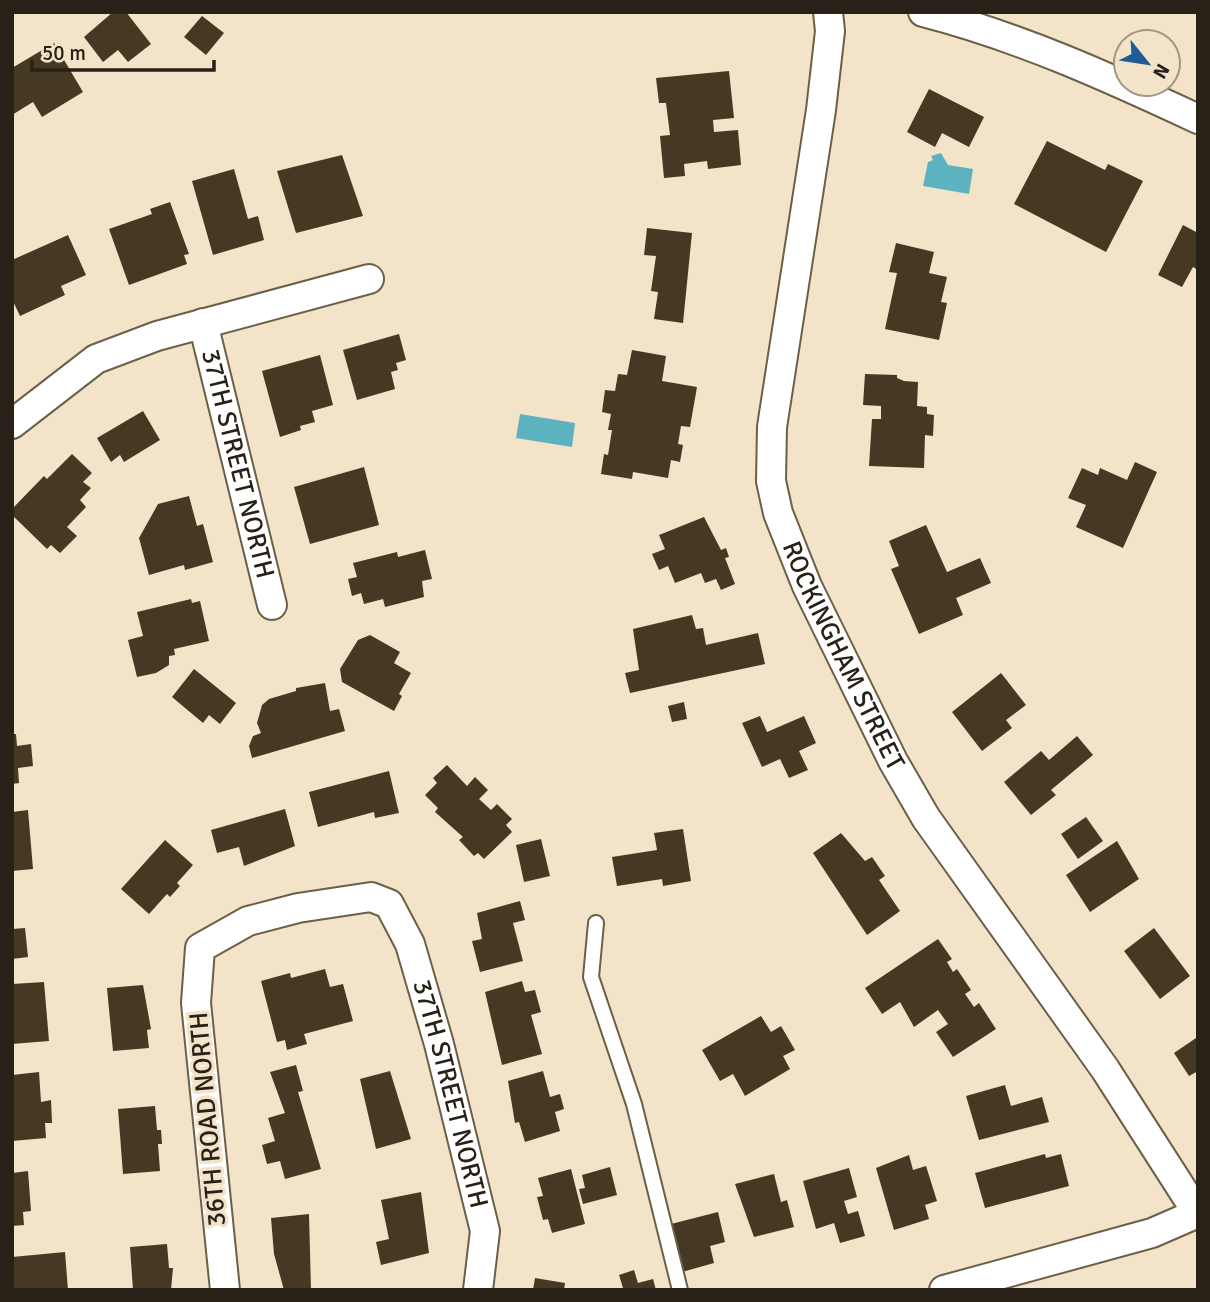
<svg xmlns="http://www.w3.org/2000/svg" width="1210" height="1302" viewBox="0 0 1210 1302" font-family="Signika,sans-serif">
  <rect width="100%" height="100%" fill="#f3e4c9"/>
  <!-- water -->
  <g fill="#5db2c0">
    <polygon points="941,153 948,165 973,169 969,194 923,186 928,162 933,160 931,156"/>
    <polygon points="520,414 575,423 572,447 516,438"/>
  </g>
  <!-- building -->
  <g fill="#453923">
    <polygon points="113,12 126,12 151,44 128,62 118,50 103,62 84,37"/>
    <polygon points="202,16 224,33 206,55 184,37"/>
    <polygon points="54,43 83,92 42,117 33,102 12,115 12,68"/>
    <polygon points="729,71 734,118 713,120 714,132 738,130 741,165 708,169 707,161 684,164 685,176 664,178 660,136 670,135 666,103 659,103 656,78"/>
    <polygon points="929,89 984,117 969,147 942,133 935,147 907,132"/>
    <polygon points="1047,141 1105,170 1108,164 1143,181 1106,252 1014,204"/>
    <polygon points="342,155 363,216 296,233 277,171"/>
    <polygon points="234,169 248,219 258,216 264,240 213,255 192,181"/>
    <polygon points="170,202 189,254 184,255 187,264 129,285 109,229 152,214 150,209"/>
    <polygon points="1183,225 1198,233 1198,270 1193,267 1182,287 1158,275"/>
    <polygon points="647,228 692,233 683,323 654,319 658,292 651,291 656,256 644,255"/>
    <polygon points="68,235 86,275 61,286 65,295 20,316 12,299 12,260"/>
    <polygon points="896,243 934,252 929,273 947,277 941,302 947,303 939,340 885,329 897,273 889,272"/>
    <polygon points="399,334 406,360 396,363 398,370 391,372 395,389 357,400 343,350"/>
    <polygon points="632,350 666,356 662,381 697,387 690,427 681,426 678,444 683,445 680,462 671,460 668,478 633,472 632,479 601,474 604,454 608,455 612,430 608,430 611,414 602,412 605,390 615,391 618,374 627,375"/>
    <polygon points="320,355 333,405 312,411 315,422 300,426 301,430 280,437 262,371"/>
    <polygon points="865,374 897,375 897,378 904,381 918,382 917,406 927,407 927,414 934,415 933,436 925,435 924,468 869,466 872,419 881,419 881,406 863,405"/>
    <polygon points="143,411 160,440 124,462 120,455 111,462 97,438"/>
    <polygon points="72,454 92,473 83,482 91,488 80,500 86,507 67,527 77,536 60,553 51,545 47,549 12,515 12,509 44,476 47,479"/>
    <polygon points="1135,462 1157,472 1123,548 1076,527 1086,505 1068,498 1082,468 1098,475 1100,468 1127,480"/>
    <polygon points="364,467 379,525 310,544 294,487"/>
    <polygon points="189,496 197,526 203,524 213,562 185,570 184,565 149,575 139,538 158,504"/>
    <polygon points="704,517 721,550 726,548 729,557 725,558 735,584 721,590 716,579 705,583 701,573 675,583 668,566 659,570 652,554 665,549 659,535"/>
    <polygon points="926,525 947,572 980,558 991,583 956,598 963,615 919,634 891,569 899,566 889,541"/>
    <polygon points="425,550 432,579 422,581 424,597 385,607 383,599 364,604 361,593 352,596 348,579 357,577 353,563 397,552 398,557"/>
    <polygon points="191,599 192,603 200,601 209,641 174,649 175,655 169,656 169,665 156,673 137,677 128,640 143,636 137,612"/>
    <polygon points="692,615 696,629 703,628 706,645 758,633 765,664 630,693 625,673 639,670 633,629"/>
    <polygon points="370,635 400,652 394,663 411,673 399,694 402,696 394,711 342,682 340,669 358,640"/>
    <polygon points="194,669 236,703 220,724 209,715 203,723 172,697"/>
    <polygon points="1001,673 1026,705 1006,720 1012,728 982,751 952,712"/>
    <polygon points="325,683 330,711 339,709 345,731 252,758 249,746 253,736 261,733 257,723 262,705 269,699 296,691 296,688"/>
    <polygon points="684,702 687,719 672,722 668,706"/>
    <polygon points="760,716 767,732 804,716 816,743 799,751 808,770 789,778 780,759 762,767 742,723"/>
    <polygon points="12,734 16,734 17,746 31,744 33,766 18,768 19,783 12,784"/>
    <polygon points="1077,736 1093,755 1051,790 1056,795 1031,815 1004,782 1041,751 1049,760"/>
    <polygon points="447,765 467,786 475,777 488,790 479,799 491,810 497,804 512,819 506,825 512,832 484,859 478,853 474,856 459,840 463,837 435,812 438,808 425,795 437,783 433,778"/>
    <polygon points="389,771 399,813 375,818 374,812 318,827 309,792"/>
    <polygon points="285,809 295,846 244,866 239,847 217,853 211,830"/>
    <polygon points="28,810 33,869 12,871 12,812"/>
    <polygon points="1086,817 1103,841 1078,859 1061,834"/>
    <polygon points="683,829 691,881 663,886 662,879 617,886 612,857 657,850 654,833"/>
    <polygon points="841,833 865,861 872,857 885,876 879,880 900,911 867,935 813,853"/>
    <polygon points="541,839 550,876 524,882 516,845"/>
    <polygon points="165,840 193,865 177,883 180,886 170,897 167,894 149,914 121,889"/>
    <polygon points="1117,841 1139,879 1090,912 1066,875"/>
    <polygon points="520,901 525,920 513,923 523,961 480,972 472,941 482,939 477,913"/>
    <polygon points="25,928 28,957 12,959 12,929"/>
    <polygon points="1154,928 1190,976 1160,999 1124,951"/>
    <polygon points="938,939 952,959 947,962 953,972 957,969 971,990 965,994 974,1007 979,1003 996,1029 953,1057 936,1032 948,1024 938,1010 914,1027 900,1002 882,1014 865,988"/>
    <polygon points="325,969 330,987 343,984 353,1021 304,1034 307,1044 287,1050 285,1040 277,1042 261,981 290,973 291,978"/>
    <polygon points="522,981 525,992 535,990 541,1012 531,1015 542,1054 502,1065 485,992"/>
    <polygon points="44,982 49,1041 12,1044 12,984"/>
    <polygon points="143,985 151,1029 147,1030 149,1048 113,1051 107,988"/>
    <polygon points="761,1016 771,1032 781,1026 795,1050 783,1056 790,1069 745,1096 733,1074 720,1081 702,1050"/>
    <polygon points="1196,1038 1198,1071 1189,1076 1174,1053"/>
    <polygon points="296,1065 303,1091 298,1092 321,1169 285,1179 280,1161 267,1164 262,1145 275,1141 268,1118 285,1113 270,1072"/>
    <polygon points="390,1071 411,1139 376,1149 360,1079"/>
    <polygon points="543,1071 550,1097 560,1094 564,1109 555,1112 560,1131 525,1142 519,1122 515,1123 508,1081"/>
    <polygon points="39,1072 41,1102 51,1100 52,1123 45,1123 46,1138 12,1141 12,1075"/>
    <polygon points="1005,1085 1011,1106 1042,1097 1049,1122 979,1140 966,1096"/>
    <polygon points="155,1106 157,1130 161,1130 162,1144 158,1144 160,1171 123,1174 118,1109"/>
    <polygon points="1045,1154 1046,1158 1061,1154 1069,1186 985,1208 975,1173"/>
    <polygon points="909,1155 913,1170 926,1166 937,1201 925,1205 929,1219 894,1230 876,1168"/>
    <polygon points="610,1167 617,1195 583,1204 579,1189 585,1188 582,1175"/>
    <polygon points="849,1168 857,1197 844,1201 848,1214 858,1211 865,1236 840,1243 834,1223 816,1229 803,1181"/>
    <polygon points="571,1169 585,1224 552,1233 548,1219 543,1220 537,1197 543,1196 538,1178"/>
    <polygon points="28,1171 31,1211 23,1212 24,1225 12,1226 12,1173"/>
    <polygon points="774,1174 781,1202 787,1200 794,1227 754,1237 735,1184"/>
    <polygon points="421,1192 429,1253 381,1265 376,1242 389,1239 381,1200"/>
    <polygon points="718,1212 725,1242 710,1246 714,1263 682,1272 671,1224"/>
    <polygon points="309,1214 311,1290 284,1290 274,1254 271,1218"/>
    <polygon points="167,1244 169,1268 173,1268 171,1290 133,1290 130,1247"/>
    <polygon points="65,1252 68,1290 14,1290 12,1257"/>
    <polygon points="634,1270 638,1283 653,1279 656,1290 618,1290 623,1288 619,1275"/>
    <polygon points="535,1278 565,1283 564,1290 533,1290"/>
  </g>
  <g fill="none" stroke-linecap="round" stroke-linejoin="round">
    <defs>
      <polyline id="lane" points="596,923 591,977 634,1104 680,1290"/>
      <g id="street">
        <path id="s1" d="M828,12L830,31L821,110L772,427L771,481L778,513L807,586L893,761L926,818L1105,1069L1198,1214"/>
        <path d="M923,12C1020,37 1108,77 1198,119"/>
        <path id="s2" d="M203,323L272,605"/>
        <polyline points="12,424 96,359 157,336 369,279"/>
        <path id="s3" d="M225,1290L196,1003L200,948L248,921L298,908L371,897L389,904L410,944L439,1044L485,1231L478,1290"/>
        <polyline points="944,1290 1152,1233 1198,1213"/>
      </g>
    </defs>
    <!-- lane casing -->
    <use href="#lane" stroke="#6c5f48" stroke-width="18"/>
    <!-- street casing -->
    <use href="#street" stroke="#6c5f48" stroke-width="32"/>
    <!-- lane -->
    <use href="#lane" stroke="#fff" stroke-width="14"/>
    <!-- street -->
    <use href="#street" stroke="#fff" stroke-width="28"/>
  </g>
  <g text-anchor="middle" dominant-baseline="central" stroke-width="7" stroke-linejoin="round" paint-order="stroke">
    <!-- street labels -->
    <g font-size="26" fill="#272117" stroke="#f3e4c9">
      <text stroke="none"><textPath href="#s2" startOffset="145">37TH STREET NORTH</textPath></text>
      <text stroke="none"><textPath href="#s1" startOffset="663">ROCKINGHAM STREET</textPath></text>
      <text stroke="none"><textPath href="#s3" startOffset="744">37TH STREET NORTH</textPath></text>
      <text transform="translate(208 1119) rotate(-95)">36TH ROAD NORTH</text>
    </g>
  </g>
  <!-- border -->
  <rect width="1210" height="1302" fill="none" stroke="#272117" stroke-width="28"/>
  <!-- north arrow -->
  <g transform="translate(1147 63) rotate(120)"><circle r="33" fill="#f3e4c9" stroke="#a19682" stroke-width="2"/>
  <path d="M0-5L12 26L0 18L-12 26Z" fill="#1f5c93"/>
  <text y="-10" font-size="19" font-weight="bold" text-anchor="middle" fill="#272117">N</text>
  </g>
  <!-- scale -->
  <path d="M32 60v10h182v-10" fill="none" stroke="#272117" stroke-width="3.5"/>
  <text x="42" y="60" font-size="21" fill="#272117" stroke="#f3e4c9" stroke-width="5" paint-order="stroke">50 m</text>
</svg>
